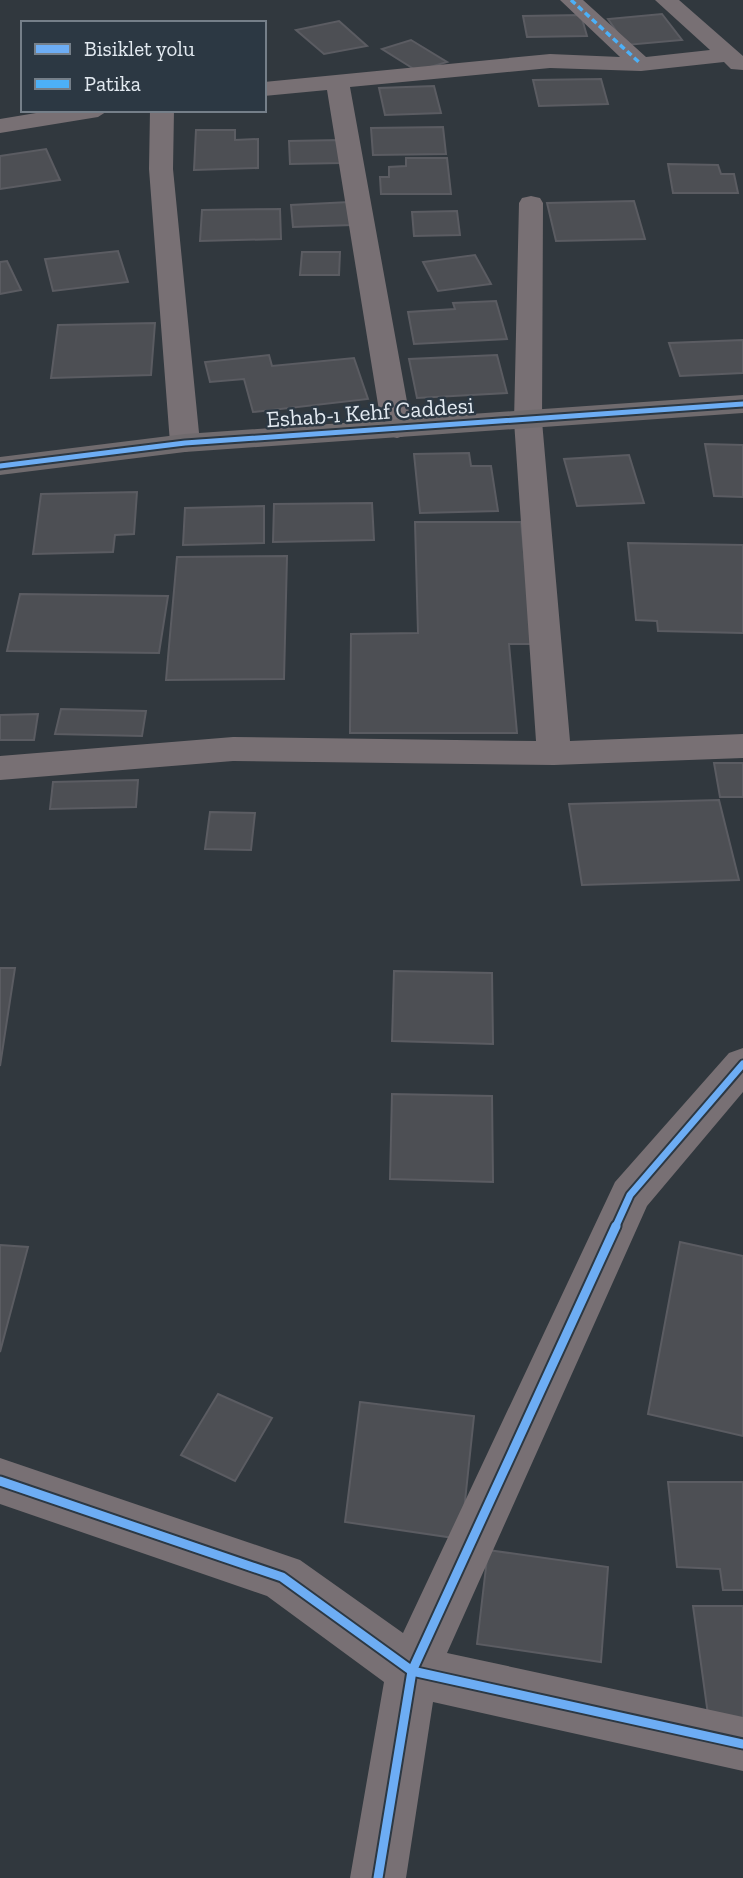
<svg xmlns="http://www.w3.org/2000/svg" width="743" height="1878" viewBox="0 0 743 1878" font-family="'Zilla Slab',serif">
  <rect width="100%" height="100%" fill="#31383e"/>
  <!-- building -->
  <g fill="#4d4f54" stroke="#5b5c62" stroke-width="2">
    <polygon points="662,14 682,40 626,45 608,19"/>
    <polygon points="581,15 587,36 527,37 523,16"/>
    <polygon points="339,21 367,46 324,54 296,30"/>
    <polygon points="411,40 447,62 417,71 382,49"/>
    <polygon points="601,79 608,104 539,106 533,80"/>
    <polygon points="434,86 441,113 385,115 379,88"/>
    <polygon points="443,127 446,154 373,155 371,128"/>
    <polygon points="196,130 235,130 235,140 258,139 258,168 194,170"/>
    <polygon points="339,140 341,163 290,164 289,141"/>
    <polygon points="46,149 60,180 0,189 0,156"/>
    <polygon points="406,158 447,158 451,194 381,194 380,177 389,177 389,167 406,166"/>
    <polygon points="668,164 718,165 721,174 734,174 738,193 673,193"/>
    <polygon points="634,201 645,239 556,241 547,203"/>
    <polygon points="349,202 352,225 293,227 291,205"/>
    <polygon points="280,209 281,239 200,241 202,210"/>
    <polygon points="457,211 460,235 414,236 412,212"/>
    <polygon points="118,251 128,282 53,291 45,259"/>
    <polygon points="302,252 340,252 339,275 300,275"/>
    <polygon points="475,255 491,284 438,291 423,262"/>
    <polygon points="7,261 21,290 0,294 0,262"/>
    <polygon points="496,301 507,339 414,344 408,312 455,309 453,303"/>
    <polygon points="155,323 151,375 51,378 58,325"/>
    <polygon points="743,340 743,373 680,376 669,343"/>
    <polygon points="269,355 272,366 354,358 368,399 253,412 244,379 210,382 205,362"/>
    <polygon points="497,355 507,393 417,398 409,359"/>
    <polygon points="705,444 743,445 743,497 714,496"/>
    <polygon points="469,453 471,466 491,466 498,511 420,513 414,454"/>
    <polygon points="629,455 644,503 577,506 564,459"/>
    <polygon points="137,492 134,534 115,535 113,552 33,554 41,494"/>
    <polygon points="372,503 374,540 273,542 274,504"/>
    <polygon points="264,506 264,543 183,545 185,508"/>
    <polygon points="415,522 521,522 533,644 509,644 517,733 350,733 351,634 418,633"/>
    <polygon points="628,543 743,545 743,633 658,631 657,621 636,620"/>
    <polygon points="287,556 284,679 166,680 177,557"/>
    <polygon points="20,594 168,596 159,653 7,651"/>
    <polygon points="61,709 146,711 142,736 55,734"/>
    <polygon points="38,714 34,740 0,740 0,715"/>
    <polygon points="714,763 743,763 743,797 720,797"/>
    <polygon points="138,780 136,807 50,809 53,782"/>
    <polygon points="719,800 739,880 582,885 569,804"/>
    <polygon points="210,812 255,813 251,850 205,849"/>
    <polygon points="0,968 15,968 0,1066"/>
    <polygon points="394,971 492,973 493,1044 392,1041"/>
    <polygon points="392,1094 492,1096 493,1182 390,1179"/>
    <polygon points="680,1242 743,1256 743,1436 648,1414"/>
    <polygon points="0,1245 28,1247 0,1352"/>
    <polygon points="218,1394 272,1418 235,1481 181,1455"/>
    <polygon points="360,1402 474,1416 461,1539 345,1522"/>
    <polygon points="668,1482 743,1482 743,1590 723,1590 720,1569 677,1567"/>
    <polygon points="488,1550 608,1567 601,1662 477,1644"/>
    <polygon points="693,1606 743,1606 743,1721 709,1722"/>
  </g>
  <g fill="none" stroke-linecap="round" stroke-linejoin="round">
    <!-- street -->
    <g fill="#787074" fill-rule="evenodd">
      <polygon points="560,0 583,0 646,57 710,50 655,0 679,0 743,56 743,70 731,69 724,62 641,71 550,68 350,87 412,429 407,435 397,438 387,435 382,429 327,90 264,96 264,82 550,54 620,57"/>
      <polygon points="54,110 109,110 98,117 0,133 0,119"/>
      <polygon points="150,110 174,110 173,169 200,443 195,449 185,452 175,449 170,443 149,169"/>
      <polygon points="531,196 540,198 543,203 542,421 570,741 743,734 743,758 554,765 233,761 0,780 0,756 233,737 536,741 514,421 519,203 522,198"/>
      <polygon points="743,1048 743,1092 647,1206 447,1653 743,1717 743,1771 433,1702 406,1878 350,1878 384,1682 267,1596 0,1504 0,1458 300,1560 403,1633 615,1182 729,1053"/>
    </g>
    <!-- secondary -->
    <polygon fill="#706b6e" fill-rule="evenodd" points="743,395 743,413 185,452 0,475 0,457 185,434"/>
    <!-- quiet -->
    <polyline stroke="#4cb0f7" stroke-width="3.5" stroke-dasharray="6 3.5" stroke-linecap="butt" points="571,0 641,64"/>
    <defs>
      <polyline id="cycleway-far2" points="0,466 185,443 743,404"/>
      <polyline id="cycleway-far1" points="615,1228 630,1195 743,1064"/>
      <g id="cycleway">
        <polyline points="0,1481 282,1577 412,1671 743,1744"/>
        <polyline points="378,1878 412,1671 616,1226"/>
      </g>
    </defs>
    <!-- cycleway-far2 casing -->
    <use href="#cycleway-far2" stroke="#2c3843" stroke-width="9"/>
    <!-- cycleway-far1 casing -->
    <use href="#cycleway-far1" stroke="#2c3843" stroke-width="11"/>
    <!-- cycleway casing -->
    <use href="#cycleway" stroke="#2c3843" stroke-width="13"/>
    <!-- cycleway-far2 -->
    <use href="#cycleway-far2" stroke="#6dadf4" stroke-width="5"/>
    <!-- cycleway-far1 -->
    <use href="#cycleway-far1" stroke="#6dadf4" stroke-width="7"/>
    <!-- cycleway -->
    <use href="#cycleway" stroke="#6dadf4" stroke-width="9"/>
  </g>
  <g text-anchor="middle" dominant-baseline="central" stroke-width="5" stroke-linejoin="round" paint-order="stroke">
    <!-- far-street labels -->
    <g font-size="23" fill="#e3eaf1" stroke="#2c3843">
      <text transform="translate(370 412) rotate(-4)">Eshab-ı Kehf Caddesi</text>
    </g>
  </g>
  <!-- legend -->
  <rect x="21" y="21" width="245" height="91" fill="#2c3843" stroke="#757f89" stroke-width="2"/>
  <rect x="35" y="44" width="35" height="10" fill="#6dadf4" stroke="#757f89" stroke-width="2"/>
  <text x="84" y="56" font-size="21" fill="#e3eaf1">Bisiklet yolu</text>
  <rect x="35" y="79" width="35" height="10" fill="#4cb0f7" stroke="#757f89" stroke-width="2"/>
  <text x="84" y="91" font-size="21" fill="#e3eaf1">Patika</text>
</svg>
